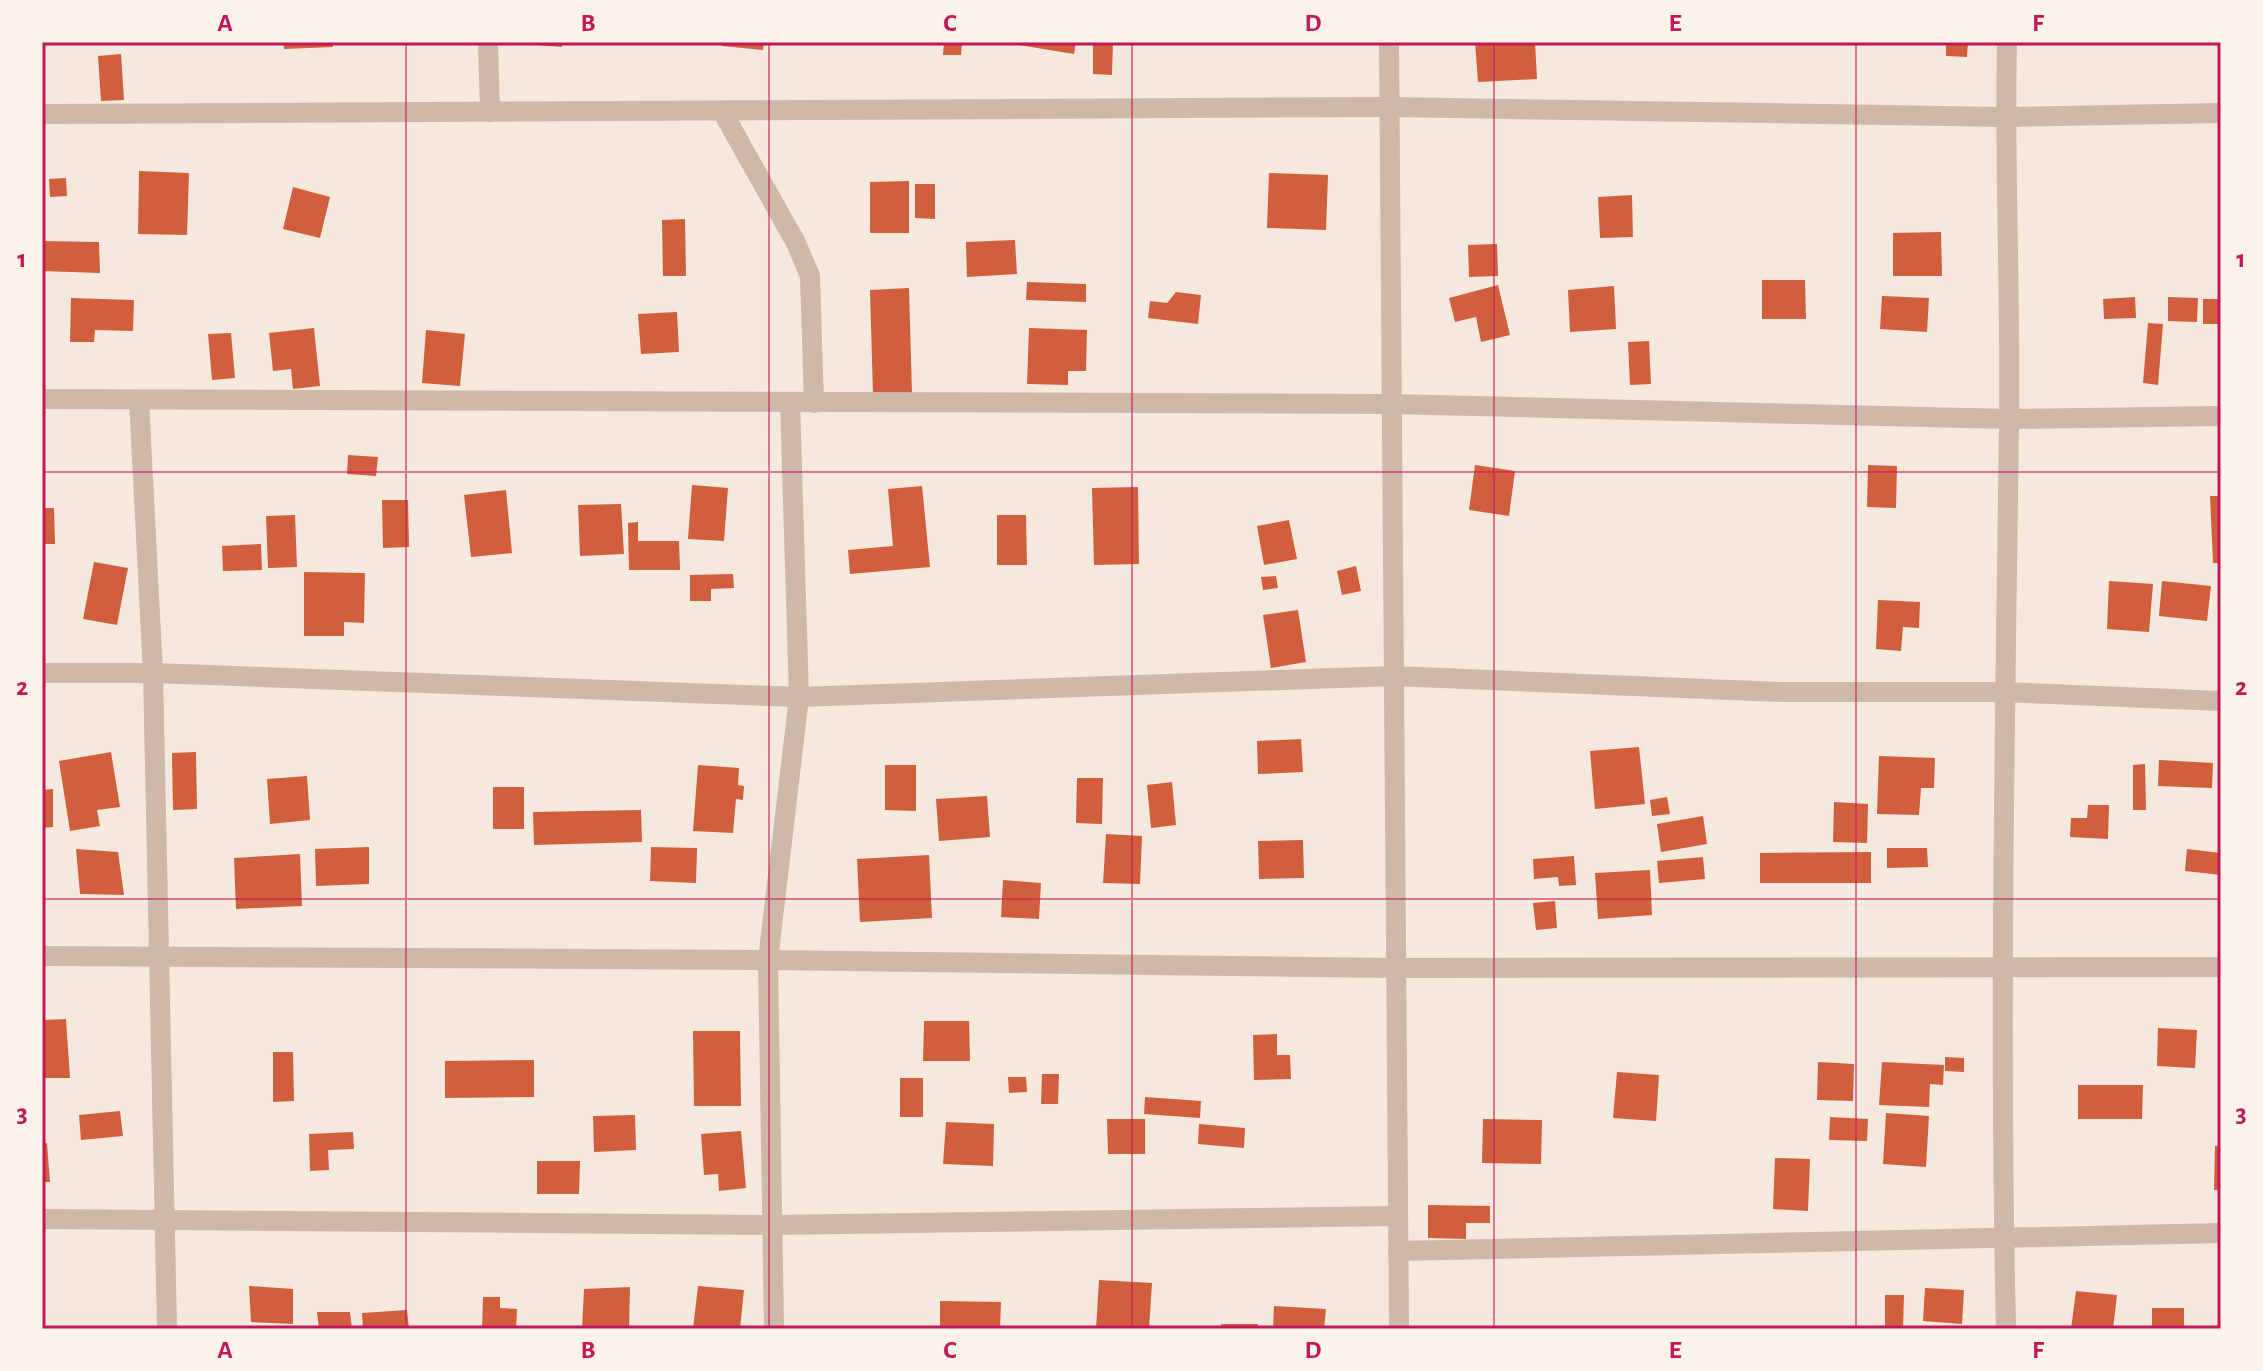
<svg xmlns="http://www.w3.org/2000/svg" width="2263" height="1371" viewBox="0 0 2263 1371" font-family="'Alegreya Sans',sans-serif">
  <rect width="100%" height="100%" fill="#f4e9dc"/>
  <!-- building -->
  <g fill="#d15f3e">
    <polygon points="283,42 332,42 333,47 284,49"/>
    <polygon points="523,42 562,42 562,47 523,44"/>
    <polygon points="722,42 764,42 763,50 722,46"/>
    <polygon points="944,42 962,42 961,55 943,55"/>
    <polygon points="1019,42 1076,42 1074,54 1019,45"/>
    <polygon points="1093,42 1113,42 1112,75 1093,74"/>
    <polygon points="1475,42 1535,42 1537,79 1478,82"/>
    <polygon points="1946,42 1968,42 1967,57 1946,56"/>
    <polygon points="121,54 124,100 101,101 98,56"/>
    <polygon points="139,171 189,173 187,235 138,234"/>
    <polygon points="1269,173 1328,175 1326,230 1267,228"/>
    <polygon points="66,178 67,196 50,197 49,179"/>
    <polygon points="909,181 909,233 870,233 870,182"/>
    <polygon points="915,184 935,184 935,219 915,218"/>
    <polygon points="293,187 330,197 320,238 283,229"/>
    <polygon points="1632,195 1633,237 1600,238 1598,197"/>
    <polygon points="685,219 686,276 663,276 662,220"/>
    <polygon points="1941,232 1942,276 1893,276 1893,233"/>
    <polygon points="1015,240 1017,274 967,277 966,242"/>
    <polygon points="42,241 99,242 100,273 42,271"/>
    <polygon points="1497,244 1498,276 1469,277 1468,245"/>
    <polygon points="1762,280 1805,280 1806,319 1762,319"/>
    <polygon points="1027,282 1086,284 1086,302 1026,300"/>
    <polygon points="1498,285 1510,335 1481,342 1476,317 1455,322 1449,298"/>
    <polygon points="1614,286 1616,329 1570,332 1568,290"/>
    <polygon points="909,288 912,394 873,395 870,290"/>
    <polygon points="1176,292 1201,295 1198,324 1148,318 1150,301 1167,303"/>
    <polygon points="1882,296 1929,298 1927,332 1880,329"/>
    <polygon points="2135,297 2136,318 2104,319 2103,299"/>
    <polygon points="2168,297 2198,298 2197,322 2168,321"/>
    <polygon points="71,298 134,300 133,331 95,330 94,342 70,342"/>
    <rect x="2203" y="299" width="18" height="25"/>
    <polygon points="677,312 679,352 641,354 638,314"/>
    <polygon points="2148,323 2163,324 2158,385 2143,383"/>
    <polygon points="314,328 320,386 293,389 291,369 273,371 269,333"/>
    <polygon points="1029,328 1087,330 1086,371 1068,371 1068,385 1027,384"/>
    <polygon points="426,330 465,334 460,386 422,383"/>
    <polygon points="231,333 235,378 212,380 208,334"/>
    <polygon points="1649,341 1651,384 1630,385 1628,342"/>
    <polygon points="348,455 378,457 376,476 347,474"/>
    <polygon points="1475,465 1515,471 1509,516 1469,510"/>
    <polygon points="1868,465 1897,466 1896,508 1867,507"/>
    <polygon points="692,485 728,488 724,541 688,539"/>
    <polygon points="922,486 930,567 850,574 848,550 893,546 888,489"/>
    <polygon points="1138,487 1139,564 1094,565 1092,488"/>
    <polygon points="506,490 512,553 471,557 464,495"/>
    <polygon points="2210,496 2221,496 2221,563 2213,563"/>
    <polygon points="382,500 408,500 409,547 383,548"/>
    <polygon points="621,504 624,554 580,556 578,505"/>
    <polygon points="42,508 54,508 55,544 42,544"/>
    <polygon points="295,515 297,567 268,568 266,516"/>
    <polygon points="997,515 1026,515 1027,565 997,565"/>
    <polygon points="1289,520 1297,559 1264,565 1257,526"/>
    <polygon points="638,522 638,541 679,541 680,570 629,570 628,523"/>
    <polygon points="261,544 262,570 223,571 222,546"/>
    <polygon points="94,562 128,568 117,625 83,619"/>
    <polygon points="1356,566 1361,591 1342,595 1337,571"/>
    <polygon points="304,572 365,573 364,623 344,622 344,636 304,636"/>
    <polygon points="733,574 734,588 711,589 711,601 690,601 690,575"/>
    <polygon points="1276,576 1278,588 1263,590 1261,577"/>
    <polygon points="2109,581 2153,584 2149,632 2107,629"/>
    <polygon points="2162,581 2211,586 2207,621 2159,616"/>
    <polygon points="1878,600 1920,602 1919,628 1903,627 1901,651 1876,649"/>
    <polygon points="1298,610 1306,662 1271,668 1263,615"/>
    <polygon points="1301,739 1303,772 1258,774 1257,741"/>
    <polygon points="1639,747 1645,804 1595,809 1590,751"/>
    <polygon points="111,752 120,807 97,810 100,826 70,831 59,761"/>
    <polygon points="196,752 197,809 173,810 172,753"/>
    <polygon points="1879,756 1935,758 1934,788 1921,788 1919,815 1877,814"/>
    <polygon points="2159,760 2213,763 2212,788 2158,786"/>
    <polygon points="2145,764 2146,810 2133,810 2133,765"/>
    <polygon points="698,765 739,768 738,785 744,786 743,800 736,799 733,833 693,831"/>
    <polygon points="885,765 916,765 916,811 885,810"/>
    <polygon points="307,776 310,820 270,824 267,779"/>
    <polygon points="1077,778 1103,778 1102,824 1076,823"/>
    <polygon points="1172,782 1176,825 1151,828 1147,785"/>
    <rect x="493" y="787" width="31" height="42"/>
    <polygon points="53,789 53,827 42,828 42,790"/>
    <polygon points="987,796 990,837 939,841 936,799"/>
    <polygon points="1667,797 1670,814 1652,816 1650,800"/>
    <polygon points="1834,802 1868,804 1867,843 1833,842"/>
    <polygon points="2088,805 2109,805 2108,839 2070,837 2071,818 2087,818"/>
    <polygon points="641,810 642,842 534,845 533,812"/>
    <polygon points="1703,816 1707,844 1661,852 1657,824"/>
    <polygon points="1106,834 1142,836 1140,884 1103,883"/>
    <polygon points="1303,840 1304,878 1259,879 1258,841"/>
    <polygon points="369,847 369,884 316,886 315,849"/>
    <polygon points="651,847 697,848 696,883 650,881"/>
    <polygon points="1887,848 1927,848 1928,867 1887,868"/>
    <polygon points="76,849 118,852 124,895 80,894"/>
    <polygon points="2187,849 2221,853 2221,875 2185,871"/>
    <polygon points="1871,852 1871,883 1760,883 1760,853"/>
    <polygon points="300,854 302,906 236,909 234,858"/>
    <polygon points="929,855 932,918 860,922 857,859"/>
    <polygon points="1574,856 1576,885 1559,886 1558,877 1534,879 1533,859"/>
    <polygon points="1703,857 1705,879 1659,883 1657,861"/>
    <polygon points="1650,870 1652,915 1598,919 1595,873"/>
    <polygon points="1003,880 1041,883 1039,919 1001,917"/>
    <polygon points="1555,901 1557,928 1536,930 1533,903"/>
    <polygon points="66,1019 70,1078 42,1078 42,1020"/>
    <polygon points="924,1021 969,1021 970,1061 923,1061"/>
    <polygon points="2158,1028 2197,1030 2195,1068 2157,1066"/>
    <polygon points="693,1031 740,1031 741,1106 694,1106"/>
    <polygon points="1277,1034 1277,1055 1290,1055 1291,1079 1254,1080 1253,1035"/>
    <polygon points="273,1052 293,1052 294,1101 273,1102"/>
    <polygon points="1945,1057 1964,1058 1964,1072 1945,1071"/>
    <polygon points="534,1060 534,1097 445,1098 445,1061"/>
    <polygon points="1818,1062 1854,1064 1853,1101 1817,1100"/>
    <polygon points="1882,1062 1944,1065 1943,1085 1930,1084 1929,1107 1879,1105"/>
    <polygon points="1617,1072 1659,1075 1656,1121 1613,1118"/>
    <polygon points="1042,1074 1059,1074 1058,1104 1041,1104"/>
    <polygon points="1008,1077 1026,1077 1027,1092 1009,1093"/>
    <rect x="900" y="1078" width="23" height="39"/>
    <polygon points="2078,1085 2143,1085 2142,1119 2078,1119"/>
    <polygon points="1145,1097 1201,1101 1200,1118 1144,1114"/>
    <polygon points="120,1111 123,1136 81,1140 79,1115"/>
    <polygon points="1886,1113 1929,1116 1926,1167 1883,1164"/>
    <polygon points="635,1115 636,1150 594,1152 593,1116"/>
    <polygon points="1830,1117 1868,1119 1867,1141 1829,1140"/>
    <polygon points="1107,1119 1145,1119 1145,1154 1108,1154"/>
    <polygon points="1483,1119 1542,1120 1541,1164 1482,1163"/>
    <polygon points="946,1122 994,1124 993,1166 943,1164"/>
    <polygon points="1199,1124 1245,1128 1244,1148 1198,1144"/>
    <polygon points="741,1131 746,1188 719,1191 718,1174 704,1175 701,1134"/>
    <polygon points="353,1132 354,1149 328,1150 329,1170 310,1171 309,1134"/>
    <polygon points="47,1143 50,1182 42,1182 42,1144"/>
    <polygon points="2215,1146 2221,1146 2221,1190 2214,1190"/>
    <polygon points="1775,1158 1810,1159 1808,1211 1773,1209"/>
    <polygon points="537,1161 580,1161 579,1194 537,1194"/>
    <polygon points="1428,1205 1490,1206 1490,1223 1466,1223 1466,1239 1428,1238"/>
    <polygon points="1099,1280 1152,1283 1149,1329 1096,1329"/>
    <polygon points="249,1286 293,1289 293,1324 251,1322"/>
    <polygon points="698,1286 744,1290 740,1329 693,1329"/>
    <polygon points="630,1287 629,1329 582,1329 584,1289"/>
    <polygon points="1925,1288 1964,1290 1962,1324 1923,1321"/>
    <polygon points="2076,1291 2117,1295 2113,1329 2071,1329"/>
    <polygon points="1885,1295 1904,1295 1903,1329 1885,1329"/>
    <polygon points="483,1297 500,1297 500,1308 517,1309 516,1329 482,1329"/>
    <polygon points="940,1301 1001,1302 1000,1329 940,1329"/>
    <polygon points="1274,1306 1326,1309 1324,1329 1273,1329"/>
    <rect x="2152" y="1308" width="32" height="21"/>
    <polygon points="407,1310 409,1329 363,1329 362,1313"/>
    <polygon points="317,1312 350,1312 352,1329 319,1329"/>
    <polygon points="1221,1324 1258,1324 1258,1329 1220,1329"/>
  </g>
  <g fill="none" stroke-linecap="round" stroke-linejoin="round">
    <!-- minor -->
    <g stroke="#ceb8a7" stroke-width="20">
      <polyline points="488,42 490,112"/>
      <polyline points="1389,42 1399,1329"/>
      <polyline points="722,111 796,243 810,276 814,403"/>
      <polyline points="42,114 1390,107 2005,117 2221,113"/>
      <polyline points="42,399 1392,404 2009,419 2221,416"/>
      <polyline points="139,400 153,673 167,1329"/>
      <polyline points="42,673 153,673 799,697 1394,676 1780,692 2004,692 2221,701"/>
      <polyline points="42,956 768,960 1396,968 2221,967"/>
      <polyline points="42,1219 772,1225 1398,1216"/>
      <polyline points="1398,1251 2221,1233"/>
      <polyline points="774,1329 768,960 799,697 790,403"/>
      <path d="M2006,1329C1999,1027 2005,725 2009,424C2011,296 2004,169 2007,42"/>
    </g>
  </g>
  <!-- grid -->
  <path fill="none" stroke="#c2185b" stroke-width="2" stroke-opacity="0.55" d="M406,42V1329M769,42V1329M1132,42V1329M1494,42V1329M1856,42V1329M42,472H2221M42,899H2221"/>
  <!-- border -->
  <rect width="2263" height="1371" fill="none" stroke="#fbf3e9" stroke-width="88"/>
  <rect x="44" y="44" width="2175" height="1283" fill="none" stroke="#c2185b" stroke-width="3"/>
  <g font-size="26" text-anchor="middle" font-weight="bold" fill="#c2185b">
    <text x="225" y="31">A</text>
    <text x="588" y="31">B</text>
    <text x="950" y="31">C</text>
    <text x="1313" y="31">D</text>
    <text x="1675" y="31">E</text>
    <text x="2038" y="31">F</text>
    <text x="22" y="267">1</text>
    <text x="2241" y="267">1</text>
    <text x="22" y="695">2</text>
    <text x="2241" y="695">2</text>
    <text x="22" y="1122">3</text>
    <text x="2241" y="1122">3</text>
    <text x="225" y="1358">A</text>
    <text x="588" y="1358">B</text>
    <text x="950" y="1358">C</text>
    <text x="1313" y="1358">D</text>
    <text x="1675" y="1358">E</text>
    <text x="2038" y="1358">F</text>
  </g>
</svg>
